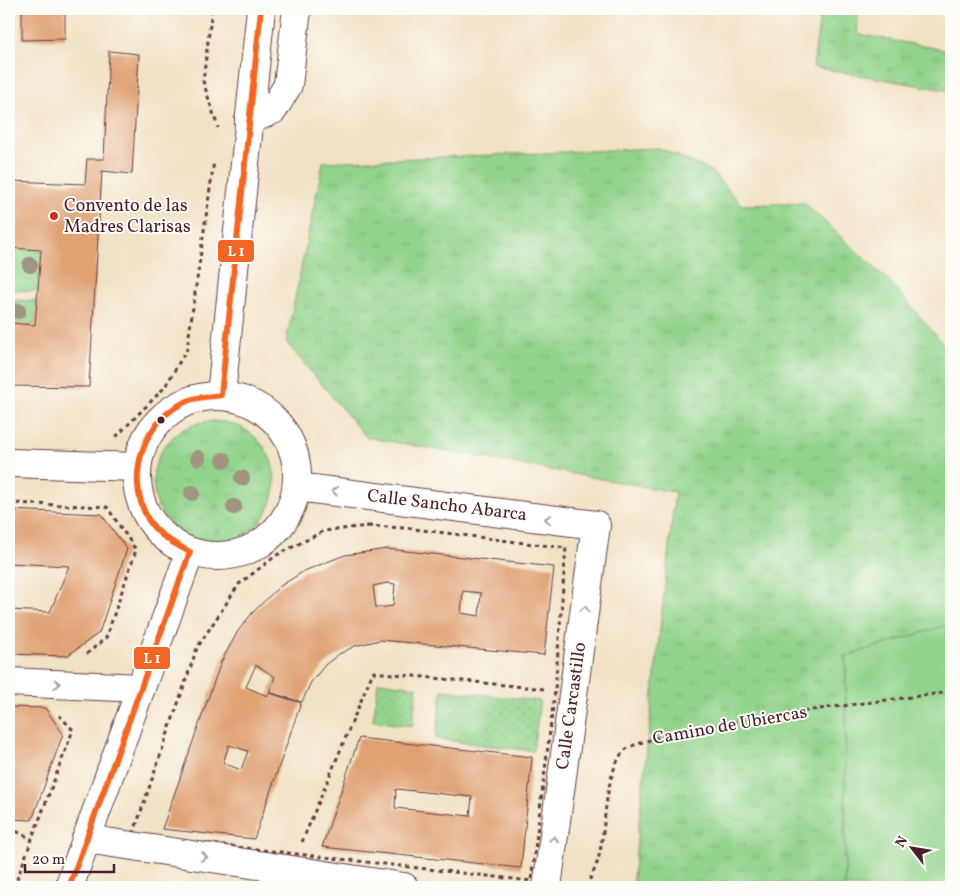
<svg xmlns="http://www.w3.org/2000/svg" width="960" height="896" viewBox="0 0 960 896" font-family="Vollkorn,serif">
  <defs>
    <pattern id="grass-tufts" width="24" height="20" patternUnits="userSpaceOnUse" patternTransform="scale(1.25)"><rect width="24" height="20" fill="#93d48c"/><path d="M3 7l-1-3M5 7V3M7 7l1-3M15 17l-1-3M17 17v-4M19 17l1-3" fill="none" stroke="#80b679"/></pattern>
    <pattern id="park-dots" width="8" height="8" patternUnits="userSpaceOnUse" patternTransform="scale(1.25)"><rect width="8" height="8" fill="#93d48c"/><path d="M2 2h.1M6 6h.1" fill="none" stroke="#80b679" stroke-width="1.8" stroke-linecap="round"/></pattern>
  </defs>
  <rect width="100%" height="100%" fill="#fdfcf7"/>
  <filter id="ink" filterUnits="userSpaceOnUse"><feTurbulence type="fractalNoise" baseFrequency=".02" numOctaves="2"/><feDisplacementMap in="SourceGraphic" scale="10" xChannelSelector="R" yChannelSelector="G"/><feConvolveMatrix kernelMatrix="1 2 1 2 8 2 1 2 1" color-interpolation-filters="sRGB"/></filter>
  <filter id="wash" filterUnits="userSpaceOnUse"><feTurbulence type="fractalNoise" baseFrequency=".0096" numOctaves="4" result="noise"/><feDisplacementMap in="SourceGraphic" scale="20" xChannelSelector="R" yChannelSelector="G"/><feGaussianBlur stdDeviation="1.12" result="paint"/><feColorMatrix in="noise" values="0 0 0 0 0 0 0 0 0 0 0 0 0 0 0 0 0 1.4 0 .05"/><feComposite in="paint" operator="in"/></filter>
  <g filter="url(#wash)">
    <rect width="100%" height="100%" fill="#f1e2c5"/>
    <!-- grass -->
    <g fill="url(#grass-tufts)" stroke="#6e7a5c">
      <polygon points="821,9 858,9 857,34 951,51 951,91 813,67"/>
      <polygon points="659,148 711,171 742,205 804,203 890,282 951,353 951,624 846,656 845,887 632,887 675,492 366,437 286,342 323,162"/>
      <circle cx="214" cy="482" r="61"/>
    </g>
    <!-- park -->
    <g fill="url(#park-dots)" stroke="#6e7a5c">
      <polygon points="378,682 417,687 412,726 373,721"/>
      <polygon points="442,690 540,701 533,751 436,739"/>
    </g>
    <!-- garden -->
    <g fill="#93d48c" stroke="#6e7a5c">
      <polygon points="9,248 41,250 38,291 9,290"/>
      <polygon points="9,300 37,301 35,325 9,323"/>
      <polygon points="951,624 951,887 845,887 846,656"/>
    </g>
    <g id="blocks">
      <!-- building -->
      <g fill="#e0a173" fill-rule="evenodd">
        <polygon points="22,9 65,9 65,39 22,40"/>
        <polygon points="109,51 139,54 132,174 102,171 89,387 9,386 9,323 35,325 41,250 9,248 9,181 85,184 87,159 104,159"/>
        <polygon points="9,510 101,514 127,549 99,633 67,656 9,654 9,610 50,612 69,566 9,563"/>
        <path d="M387,549L554,567L544,655L380,640L355,646L339,654L325,665L311,682L302,702L269,692L275,677L256,665L246,687L267,696L269,693L301,703L254,839L162,829L221,662L238,631L253,612L279,587L304,571L345,555ZM387,583L395,584L393,606L376,608L373,586ZM463,591L481,593L479,616L461,613ZM229,745L248,751L241,770L223,763Z"/>
        <polygon points="9,707 45,708 63,734 32,820 9,819"/>
        <path d="M359,738L532,757L521,868L322,847ZM396,789L472,797L470,816L395,808Z"/>
      </g>
    </g>
  </g>
  <g filter="url(#ink)">
    <use href="#blocks" fill-opacity="0" stroke="#633c42" stroke-width="1"/>
    <g fill="none" stroke-linecap="round" stroke-linejoin="round">
      <defs>
        <g id="street">
          <polyline points="249,120 273,110 288,85 297,9"/>
          <polyline points="221,395 261,9"/>
          <circle cx="217" cy="476" r="80"/>
          <polyline points="9,463 137,467"/>
          <polyline points="297,487 596,525 547,887"/>
          <polyline points="9,682 141,688"/>
          <polyline points="86,839 404,887"/>
          <polyline points="69,887 190,552"/>
        </g>
      </defs>
      <!-- street casing -->
      <use href="#street" stroke="#633c42" stroke-width="30"/>
      <!-- path -->
      <g stroke="#633c42" stroke-width="3" stroke-dasharray="4 4" stroke-linecap="butt">
        <polyline points="212,9 203,81 218,128"/>
        <polyline points="116,437 165,387 187,349 214,161"/>
        <polyline points="9,503 107,507 136,550 106,638 84,656"/>
        <polygon points="368,526 405,528 566,548 555,690 531,881 133,835 197,648 239,584 277,555 324,531"/>
        <polyline points="9,828 32,839"/>
        <polyline points="302,842 373,672 545,689"/>
        <polyline points="9,876 18,876"/>
        <polyline points="14,887 73,730 57,713"/>
        <path d="M586,887C591,877 597,866 599,856C607,822 603,783 622,753C637,728 907,698 951,692"/>
      </g>
      <!-- street -->
      <use href="#street" stroke="#fff" stroke-width="28"/>
      <defs>
        <path id="bus-1" d="M69,887L190,552C175,544 157,535 148,519C124,476 144,417 190,400C200,396 211,397 221,395L261,9"/>
      </defs>
      <!-- bus-1 casing -->
      <use href="#bus-1" stroke="#fdfcf7" stroke-width="10"/>
      <!-- bus-1 -->
      <use href="#bus-1" stroke="#f26522" stroke-width="6"/>
    </g>
    <!-- trees -->
    <g fill="#a19480">
      <circle cx="30" cy="265" r="8"/>
      <circle cx="18" cy="311" r="8"/>
      <circle cx="198" cy="458" r="8"/>
      <circle cx="224" cy="460" r="8"/>
      <circle cx="242" cy="478" r="8"/>
      <circle cx="192" cy="493" r="8"/>
      <circle cx="234" cy="507" r="8"/>
    </g>
    <!-- one-way arrows -->
    <defs><path id="oneway-chevron" d="M-2-3.5L2.5 0L-2 3.5" fill="none" stroke-width="1.6" stroke-linecap="round" stroke-linejoin="round" transform="scale(1.25)"/></defs>
    <g stroke="#ae9aa0">
      <use href="#oneway-chevron" transform="translate(335 491) rotate(-173)"/>
      <use href="#oneway-chevron" transform="translate(548 519) rotate(-173)"/>
      <use href="#oneway-chevron" transform="translate(585 609) rotate(-82)"/>
      <use href="#oneway-chevron" transform="translate(57 684) rotate(2)"/>
      <use href="#oneway-chevron" transform="translate(554 839) rotate(-82)"/>
      <use href="#oneway-chevron" transform="translate(204 857) rotate(9)"/>
    </g>
  </g>
  <!-- markers -->
  <circle fill="#c8321e" stroke="#fdfcf7" stroke-width="2" cx="54" cy="216" r="5"/>
  <circle fill="#4a1f2b" stroke="#fdfcf7" stroke-width="2" cx="161" cy="420" r="4.5"/>
  <g text-anchor="middle" dominant-baseline="central" stroke-width="4" stroke-linejoin="round" paint-order="stroke">
    <!-- poi labels -->
    <g font-size="18" fill="#4a1f2b" stroke="#fdfcf7" text-anchor="start">
      <text x="64" y="206">Convento de las<tspan x="64" dy="21">Madres Clarisas</tspan></text>
    </g>
    <!-- street labels -->
    <g font-size="18" fill="#4a1f2b" stroke="#fdfcf7">
      <text transform="translate(447 506) rotate(7)">Calle Sancho Abarca</text>
      <text transform="translate(572 706) rotate(-82)">Calle Carcastillo</text>
      <text transform="translate(730 726) rotate(-10)">Camino de Ubiercas</text>
    </g>
  </g>
  <g stroke="#fdfcf7" stroke-width="2">
    <rect x="217" y="239" width="38" height="24" rx="5" fill="#f26522"/>
    <rect x="133" y="646" width="38" height="24" rx="5" fill="#f26522"/>
  </g>
  <g font-size="14" text-anchor="middle" font-weight="bold" fill="#fff">
    <text x="236" y="256">L 1</text>
    <text x="152" y="663">L 1</text>
  </g>
  <!-- margin -->
  <rect width="960" height="896" fill="none" stroke="#fdfcf7" stroke-width="30"/>
  <!-- north arrow -->
  <g transform="translate(912 848) rotate(301)" stroke="#fdfcf7" stroke-width="4" paint-order="stroke">
  <path d="M0-4L9 19L0 12L-9 19Z" fill="#4a1f2b"/>
  <text y="-8" font-size="14" font-weight="bold" text-anchor="middle" fill="#4a1f2b">N</text>
  </g>
  <!-- scale -->
  <path d="M25 864v8h89v-8" fill="none" stroke="#4a1f2b" stroke-width="2.5"/>
  <text x="32" y="864" font-size="15" fill="#4a1f2b" stroke="#fdfcf7" stroke-width="4" paint-order="stroke">20 m</text>
</svg>
